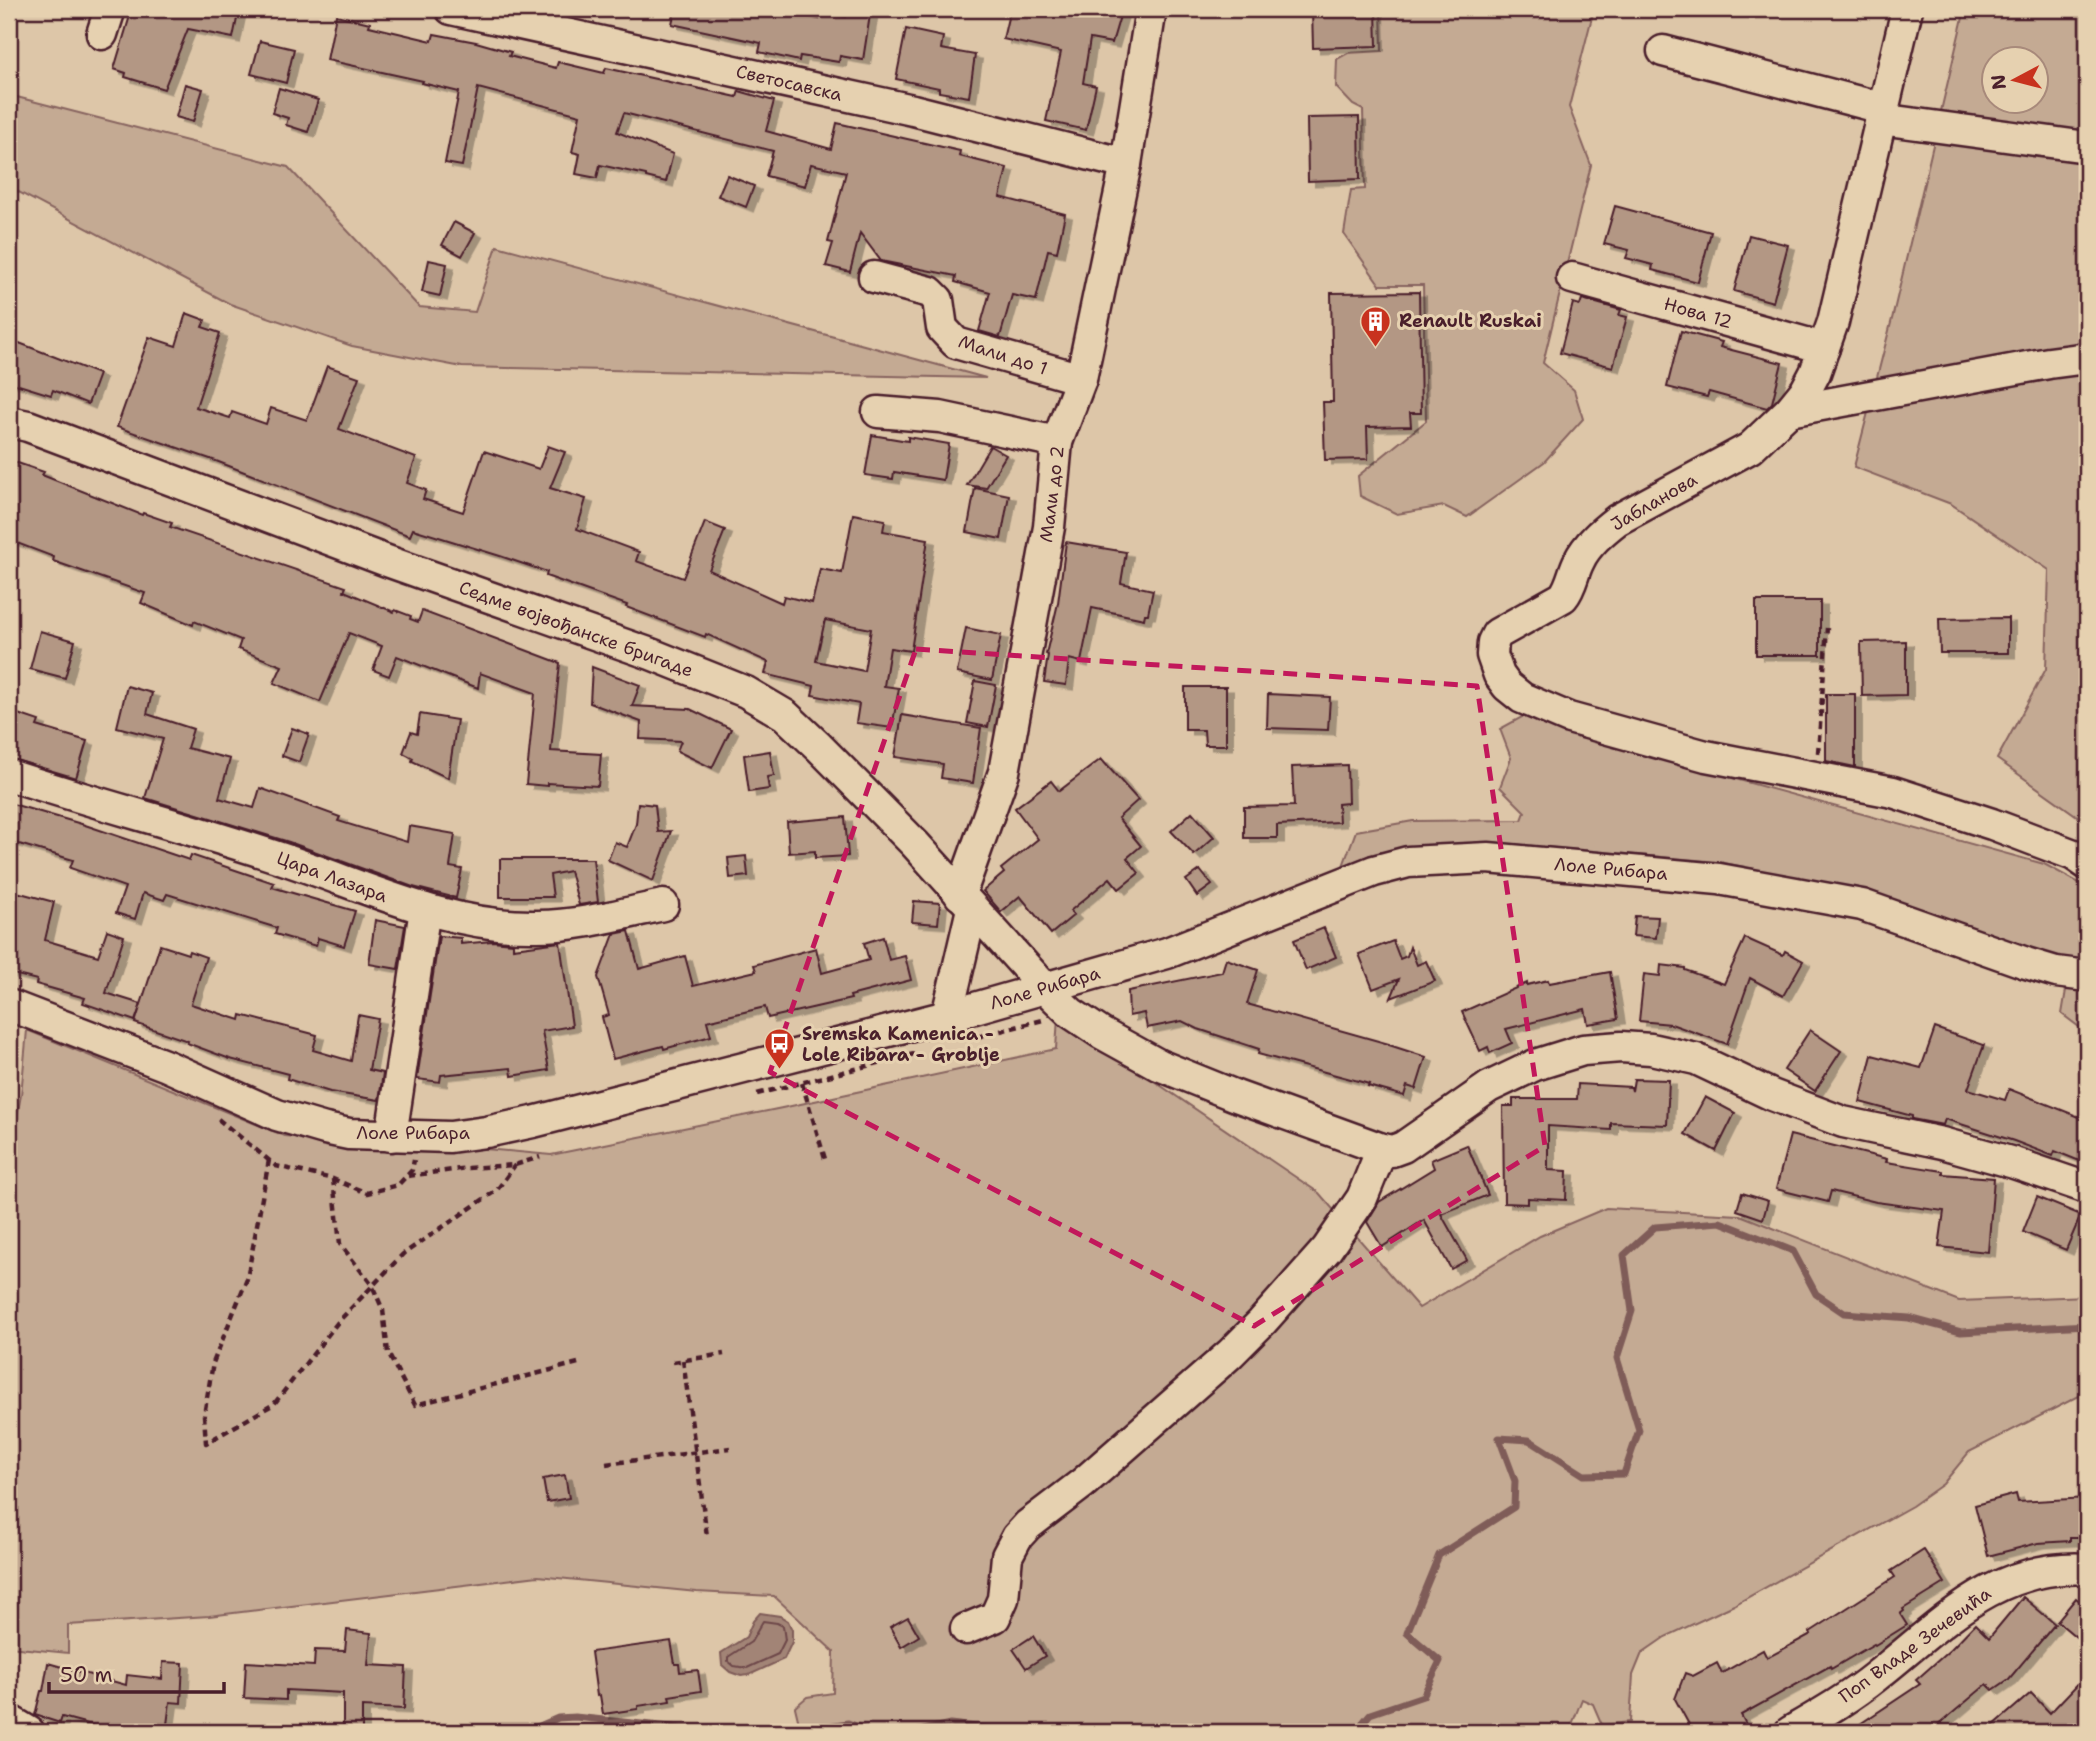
<svg xmlns="http://www.w3.org/2000/svg" width="2096" height="1741" viewBox="0 0 2096 1741" font-family="'Shantell Sans',sans-serif">
  <defs>
    <filter id="shadow"><feDropShadow dx="7" dy="4.5" stdDeviation="0" flood-color="#0004"/></filter>
  </defs>
  <rect width="100%" height="100%" fill="#ddc6a8"/>
  <filter id="ink" filterUnits="userSpaceOnUse"><feTurbulence type="fractalNoise" baseFrequency=".0143" numOctaves="2"/><feDisplacementMap in="SourceGraphic" scale="14" xChannelSelector="R" yChannelSelector="G"/><feConvolveMatrix kernelMatrix="1 2 1 2 8 2 1 2 1" color-interpolation-filters="sRGB"/></filter>
  <g filter="url(#ink)">
    <!-- green -->
    <g fill="#c4aa93" stroke="#87645f" stroke-width="2" fill-rule="evenodd">
      <polygon points="1381,9 1594,9 1569,107 1591,165 1543,363 1574,390 1583,419 1544,462 1467,517 1444,506 1397,514 1360,496 1358,476 1426,421 1423,285 1380,285 1344,234 1351,190 1365,189 1363,110 1353,105 1336,87 1337,59 1348,53 1382,51"/>
      <path d="M1965,9H2087V823L1997,759L2046,669L2049,570L1951,504L1854,467L1893,315ZM1994,60H2036V102H1994Z"/>
      <polygon points="9,95 288,167 419,307 475,312 497,246 986,378 462,367 352,346 230,304 9,187"/>
      <polygon points="1531,712 1590,739 2044,864 2087,887 2087,962 2055,957 1865,891 1719,862 1488,842 1403,847 1368,856 1343,866 1356,831 1413,821 1522,820 1525,812 1500,787 1511,758 1500,729"/>
      <polygon points="2066,990 2087,991 2087,1033 2062,1014"/>
      <polygon points="1058,1016 1319,1193 1419,1308 1540,1236 1606,1208 1740,1215 1959,1301 2087,1296 2087,1394 2081,1395 1969,1452 1943,1484 1912,1506 1734,1605 1665,1637 1642,1653 1633,1675 1630,1722 1602,1725 1593,1704 1582,1699 1569,1732 801,1732 795,1707 807,1697 833,1693 834,1652 774,1596 697,1592 538,1576 209,1616 68,1625 68,1653 9,1647 9,1158 21,1095 27,1030 285,1136 370,1144 463,1147 551,1155 782,1108 1056,1049"/>
    </g>
    <!-- water -->
    <polygon fill="#a28476" stroke="#7f5c58" stroke-width="2" points="760,1613 780,1616 788,1621 792,1630 792,1642 784,1659 749,1675 741,1676 730,1672 722,1665 721,1653 746,1637 753,1621"/>
    <g fill="none" stroke-linecap="round" stroke-linejoin="round">
      <!-- shore -->
      <polygon stroke="#6d4749" stroke-width="2" points="763,1621 777,1623 783,1626 785,1640 778,1654 747,1668 734,1666 728,1661 728,1657 751,1642"/>
      <!-- stream -->
      <g stroke="#7f5c58" stroke-width="7">
        <polyline points="526,1732 558,1718 575,1717 680,1728 801,1730 848,1723 871,1732"/>
        <polyline points="915,1732 950,1724 1020,1732 1081,1727 1087,1732"/>
        <polyline points="1355,1732 1370,1714 1423,1696 1440,1661 1407,1633 1439,1555 1514,1507 1515,1481 1499,1438 1529,1440 1584,1475 1624,1474 1639,1430 1617,1358 1632,1311 1624,1255 1655,1227 1720,1222 1793,1251 1816,1294 1844,1313 1909,1318 1961,1332 2087,1325"/>
      </g>
    </g>
    <!-- building -->
    <g fill="#b39784" stroke="#4a1f2b" stroke-width="2" fill-rule="evenodd" filter="url(#shadow)">
      <polygon points="132,9 239,9 233,38 188,29 164,89 125,77 126,73 114,69"/>
      <polygon points="675,9 768,9 819,19 820,13 846,17 848,11 870,15 863,60 840,56 839,62 800,56 799,61 759,52 761,43 672,24"/>
      <polygon points="1010,9 1122,9 1112,43 1090,39 1083,83 1096,86 1086,130 1046,121 1061,52 1003,39"/>
      <polygon points="1312,9 1376,9 1377,46 1313,48"/>
      <polygon points="336,15 370,23 369,26 432,41 434,34 476,42 511,52 509,56 556,68 558,62 604,73 606,68 737,97 739,91 774,101 766,131 831,149 837,123 960,151 959,156 1007,168 1000,197 1065,214 1057,252 1048,250 1036,300 1012,295 1000,337 979,331 990,292 955,282 956,276 881,261 860,233 850,272 826,266 833,243 828,242 846,172 811,164 805,186 766,176 773,151 624,113 617,132 673,154 666,182 646,177 646,175 600,165 597,178 576,174 580,154 572,152 580,115 478,88 462,166 445,163 459,92 422,83 423,81 327,60"/>
      <polygon points="906,29 943,37 941,49 975,55 969,97 939,92 939,88 896,79"/>
      <polygon points="260,41 294,49 286,83 251,74"/>
      <polygon points="185,84 203,89 193,122 176,117"/>
      <polygon points="279,88 318,100 308,132 286,125 288,118 272,113"/>
      <polygon points="1359,117 1360,179 1308,181 1307,118"/>
      <polygon points="727,175 754,186 746,207 718,196"/>
      <polygon points="1615,206 1711,232 1698,282 1652,270 1653,265 1626,258 1629,250 1604,244"/>
      <polygon points="454,222 475,233 462,256 442,245"/>
      <polygon points="1749,235 1788,245 1773,302 1734,291"/>
      <polygon points="429,260 447,264 440,296 422,292"/>
      <polygon points="1419,292 1421,413 1410,413 1411,426 1367,427 1368,459 1325,460 1323,402 1333,402 1331,293"/>
      <polygon points="1582,299 1621,310 1619,315 1627,317 1613,367 1560,353 1573,303 1580,305"/>
      <path d="M186,313L205,320L202,327L220,333L196,407L230,418L232,412L266,424L271,408L307,420L327,366L359,377L339,429L416,458L407,483L426,490L423,499L463,512L484,451L539,469L548,446L565,452L550,488L586,499L577,529L639,552L636,561L683,578L705,522L725,530L709,570L782,603L784,596L812,603L820,569L842,573L853,514L885,520L883,531L928,539L911,651L890,648L884,686L899,688L892,728L856,723L859,704L812,695L814,686L765,674L768,662L706,634L705,637L626,607L627,605L546,576L547,572L500,556L413,529L410,536L216,461L117,427L149,337L176,346ZM825,620L871,629L864,671L816,661Z"/>
      <polygon points="1681,331 1722,342 1720,347 1782,363 1772,403 1767,408 1709,392 1707,397 1667,387"/>
      <polygon points="9,339 99,374 88,404 53,390 51,395 9,382"/>
      <polygon points="872,435 908,441 908,437 949,444 943,480 894,472 893,479 865,475"/>
      <polygon points="990,446 1006,455 986,488 967,485"/>
      <polygon points="9,460 44,472 42,475 142,515 143,513 172,523 170,527 346,587 344,591 394,612 395,610 411,616 410,619 418,622 422,611 560,663 551,751 601,754 598,786 547,783 547,786 526,784 535,693 480,673 478,688 397,656 389,676 373,670 382,646 349,633 320,702 274,683 282,666 238,649 241,640 194,621 193,625 141,603 145,593 53,561 54,557 9,540"/>
      <polygon points="975,488 1009,495 1001,539 967,532"/>
      <polygon points="1066,542 1126,552 1121,583 1153,590 1148,614 1145,614 1144,619 1092,608 1081,662 1069,659 1066,685 1044,682 1048,655 1046,654 1058,603"/>
      <rect x="1756" y="601" width="64" height="54"/>
      <polygon points="2008,618 2008,653 1940,653 1939,619"/>
      <polygon points="966,628 1001,635 992,680 957,673"/>
      <polygon points="40,631 75,641 65,678 30,669"/>
      <polygon points="1906,641 1906,695 1862,696 1861,642"/>
      <polygon points="592,667 640,685 632,706 690,709 731,729 712,768 677,751 681,741 640,739 641,722 590,703"/>
      <polygon points="975,681 996,685 988,727 967,723"/>
      <polygon points="127,686 152,693 147,714 193,729 187,748 230,759 219,798 254,808 260,788 340,817 338,821 407,842 409,826 455,834 450,867 462,869 456,898 413,887 289,842 145,798 163,739 117,727"/>
      <polygon points="1185,687 1226,687 1226,745 1205,745 1204,730 1185,730"/>
      <polygon points="1268,694 1330,697 1328,730 1267,728"/>
      <polygon points="1826,694 1855,694 1855,767 1826,761"/>
      <polygon points="9,711 39,721 37,726 87,741 76,778 9,758"/>
      <polygon points="420,714 457,720 448,778 412,761 413,758 403,753 411,732 417,734"/>
      <polygon points="902,715 981,728 973,783 941,778 943,764 895,757"/>
      <polygon points="292,728 309,734 299,762 282,756"/>
      <polygon points="770,751 774,776 767,777 769,789 749,792 744,755"/>
      <polygon points="1101,759 1138,800 1118,818 1141,846 1127,858 1139,873 1119,889 1110,878 1070,911 1074,915 1051,934 1020,896 1001,912 983,891 1004,873 1001,869 1038,839 1015,808 1051,781 1059,791"/>
      <polygon points="1347,765 1348,803 1338,804 1339,822 1277,825 1277,838 1244,838 1244,807 1294,806 1292,767"/>
      <polygon points="9,803 85,825 189,860 191,855 274,883 272,887 355,911 344,946 318,938 316,946 275,934 277,928 167,894 164,900 143,893 135,919 116,913 125,887 70,868 73,860 9,841"/>
      <polygon points="638,803 655,805 658,832 671,831 653,881 608,860 615,842 627,847 636,824"/>
      <polygon points="1192,812 1214,837 1194,855 1171,831"/>
      <polygon points="845,817 848,856 815,858 815,851 789,853 787,822"/>
      <polygon points="746,856 748,876 730,878 728,858"/>
      <polygon points="500,859 593,859 598,902 579,905 570,871 550,875 553,897 500,897"/>
      <polygon points="1200,870 1212,885 1197,896 1186,880"/>
      <polygon points="9,890 54,902 45,940 98,956 107,930 124,936 106,993 141,1004 135,1021 83,1003 85,998 36,984 37,980 9,973"/>
      <polygon points="914,901 940,903 938,924 912,922"/>
      <polygon points="1635,916 1658,917 1656,938 1633,936"/>
      <polygon points="375,920 405,926 398,969 369,964"/>
      <polygon points="1324,928 1336,957 1306,970 1294,940"/>
      <polygon points="629,931 639,969 685,956 693,986 756,971 754,965 816,948 822,973 869,960 864,943 883,937 889,960 905,956 911,980 850,996 851,999 768,1018 765,1007 707,1021 711,1036 664,1049 663,1046 613,1059 602,1017 609,1015 598,977 614,934"/>
      <polygon points="439,936 461,938 461,944 492,941 513,943 513,948 560,942 572,1026 542,1031 549,1070 512,1076 511,1068 441,1075 440,1082 417,1079"/>
      <polygon points="1745,938 1783,955 1785,951 1803,961 1783,996 1750,978 1727,1044 1671,1024 1639,1021 1644,974 1660,976 1661,965 1685,968 1685,970 1724,984"/>
      <polygon points="1393,941 1400,959 1407,956 1410,947 1417,965 1426,961 1435,981 1391,998 1399,979 1373,989 1359,954"/>
      <polygon points="160,945 188,954 189,951 206,957 191,1004 240,1020 241,1015 317,1035 313,1050 351,1061 358,1015 378,1019 369,1070 383,1073 379,1100 330,1092 287,1079 288,1074 230,1059 187,1043 188,1041 135,1023"/>
      <polygon points="1226,959 1258,970 1247,1004 1389,1044 1389,1045 1426,1057 1416,1089 1407,1086 1404,1096 1368,1086 1369,1084 1258,1054 1259,1049 1198,1029 1182,1021 1147,1028 1144,1013 1129,1016 1128,991 1222,972"/>
      <polygon points="1610,972 1618,1019 1588,1024 1585,1009 1506,1029 1512,1043 1490,1053 1488,1047 1480,1051 1462,1012 1527,983 1527,985 1548,980 1549,983"/>
      <polygon points="1935,1028 1984,1045 1968,1089 2005,1100 2009,1089 2087,1120 2087,1164 2055,1151 2053,1156 2014,1141 1945,1119 1943,1125 1912,1119 1912,1116 1860,1102 1872,1055 1921,1068"/>
      <polygon points="1810,1030 1841,1051 1815,1091 1784,1070"/>
      <polygon points="1634,1079 1669,1080 1667,1125 1611,1123 1611,1130 1548,1126 1548,1170 1567,1171 1566,1200 1528,1198 1528,1204 1504,1203 1503,1106 1513,1106 1513,1099 1577,1099 1578,1084 1631,1087 1632,1091"/>
      <polygon points="1705,1097 1735,1113 1716,1151 1685,1134"/>
      <polygon points="1790,1135 1887,1159 1886,1162 1943,1171 1943,1174 1994,1178 1988,1252 1939,1247 1944,1211 1876,1202 1831,1191 1828,1202 1776,1189"/>
      <polygon points="1467,1145 1488,1195 1441,1214 1467,1260 1451,1269 1424,1220 1382,1247 1367,1222 1379,1202 1434,1168 1431,1160"/>
      <polygon points="1742,1193 1768,1201 1763,1219 1737,1210"/>
      <polygon points="2037,1197 2081,1215 2066,1250 2023,1232"/>
      <polygon points="565,1475 569,1498 547,1502 543,1479"/>
      <polygon points="2016,1494 2018,1502 2087,1498 2087,1537 2070,1537 2070,1541 2038,1543 1988,1556 1975,1505"/>
      <polygon points="1924,1550 1945,1583 1903,1609 1904,1611 1900,1614 1907,1625 1875,1645 1874,1644 1831,1669 1830,1666 1741,1715 1747,1726 1735,1732 1697,1732 1692,1730 1675,1699 1685,1673 1693,1676 1717,1663 1722,1673 1763,1650 1767,1658 1811,1634 1810,1632 1895,1577 1891,1571"/>
      <polygon points="2023,1597 2055,1624 2009,1679 1993,1690 1987,1684 1930,1732 1848,1732 1920,1684 1916,1680 1951,1649 1975,1624 1989,1638"/>
      <polygon points="2076,1598 2087,1607 2087,1646 2057,1621"/>
      <polygon points="908,1617 919,1636 901,1647 890,1627"/>
      <polygon points="347,1630 371,1633 368,1665 406,1667 404,1709 362,1707 362,1732 343,1732 343,1693 286,1690 286,1700 244,1698 246,1662 314,1666 315,1650 345,1651"/>
      <polygon points="1033,1636 1045,1656 1026,1668 1013,1649"/>
      <polygon points="671,1641 675,1664 679,1664 680,1672 698,1670 701,1691 669,1696 670,1701 638,1706 638,1709 603,1714 600,1695 597,1696 591,1652"/>
      <polygon points="163,1662 183,1663 181,1703 170,1702 166,1732 118,1732 62,1717 60,1723 35,1715 41,1691 43,1691 48,1663 126,1685 127,1675 162,1679"/>
      <polygon points="2087,1674 2087,1732 1986,1732 2031,1693 2050,1713"/>
    </g>
    <g fill="none" stroke-linecap="round" stroke-linejoin="round">
      <defs>
        <g id="minor">
          <polyline points="451,9 913,110 1126,164"/>
          <path d="M1907,9L1833,322L1815,373L1806,390L1789,411L1750,448L1617,520C1603,531 1587,544 1579,561C1573,572 1572,586 1563,597L1497,634L1493,642L1492,655L1499,675L1507,686L1522,698L1569,718L1706,756L1893,792L1992,824L2074,855L2087,864"/>
          <polyline points="102,34 110,9"/>
          <polyline points="1663,51 1882,108"/>
          <polyline points="1880,119 2087,147"/>
          <polyline points="874,277 930,292 938,300 942,328 956,343 1081,379"/>
          <polyline points="1572,278 1824,348"/>
          <polyline points="1789,411 2049,363 2087,358"/>
          <polyline points="878,412 940,417 1057,442"/>
          <polyline points="9,422 28,426 387,561 651,654 746,692 785,715 819,747 915,844 1045,988 1071,1013 1101,1033 1159,1065 1236,1096 1382,1149 1392,1151 1403,1147 1489,1087 1535,1065 1583,1050 1621,1047 1651,1049 1696,1059 1772,1095 1843,1122 1942,1143 2014,1163 2087,1188"/>
          <path d="M9,775C99,805 192,828 283,859C365,886 448,928 537,926C579,926 622,914 663,905"/>
          <polyline points="960,895 1004,772 1049,527 1057,442 1081,379 1126,164 1151,9"/>
          <polyline points="9,1005 167,1066 277,1115 325,1129 349,1134 450,1137 486,1132 533,1122 947,1016 1167,953 1374,871 1408,862 1488,858 1719,879 1862,905 2026,963 2056,972 2087,976"/>
          <polyline points="947,1016 972,909"/>
          <polyline points="391,1136 425,909"/>
          <polyline points="966,1629 995,1617 1003,1599 1007,1556 1017,1537 1028,1525 1083,1483 1230,1354 1262,1322 1327,1249 1362,1198 1382,1149"/>
          <polyline points="9,1720 29,1732"/>
          <path d="M1790,1732C1819,1715 1849,1698 1875,1677C1941,1625 1996,1563 2087,1569"/>
        </g>
      </defs>
      <!-- minor casing -->
      <use href="#minor" stroke="#4a1f2b" stroke-width="35"/>
      <!-- path -->
      <g stroke="#4a1f2b" stroke-width="4.5" stroke-dasharray="7 5" stroke-linecap="butt">
        <polyline points="1818,753 1827,628"/>
        <polyline points="977,1037 1043,1020"/>
        <polyline points="802,1083 825,1159"/>
        <polyline points="757,1094 914,1054"/>
        <polyline points="218,1119 276,1166 333,1179 367,1193 398,1185 412,1170 414,1160"/>
        <polyline points="269,1160 247,1279 213,1363 204,1415 206,1443 274,1404 338,1322 403,1254 497,1190 515,1165"/>
        <polyline points="408,1176 467,1168 515,1165 540,1157"/>
        <polyline points="333,1179 340,1244 372,1285 383,1310 388,1353 415,1405 582,1362"/>
        <polyline points="683,1360 707,1536"/>
        <polyline points="673,1362 724,1354"/>
        <polyline points="606,1464 730,1448"/>
      </g>
      <!-- minor -->
      <use href="#minor" stroke="#e6d1b0" stroke-width="30"/>
    </g>
  </g>
  <!-- marked area -->
  <path fill="none" stroke="#c2185b" stroke-width="5" stroke-dasharray="14 9" stroke-linejoin="round" d="M916,649L1477,686L1545,1146L1254,1326L770,1072Z"/>
  <!-- icons -->
  <defs>
    <symbol id="building-pin" viewBox="-11 -11 22 30"><path d="M0 17L-7.5 6A9.5 9.5 0 1 1 7.5 6Z" fill="#c8321e" stroke="#e6d1b0"/><path d="M-4-6H4V6H1V3H-1V6H-4ZM-2.5-4.3h1.7v1.8h-1.7ZM.8-4.3h1.7v1.8H.8ZM-2.5-1h1.7V.8h-1.7ZM.8-1h1.7V.8H.8Z" fill="#fff"/></symbol>
    <symbol id="bus-pin" viewBox="-11 -11 22 30"><path d="M0 17L-7.5 6A9.5 9.5 0 1 1 7.5 6Z" fill="#c8321e" stroke="#e6d1b0"/><path d="M-5-6H5V4H4V6H2V4H-2V6H-4V4H-5ZM-3.5-4V0h7V-4ZM-3.5 1.2v1.5H-2V1.2ZM2 1.2v1.5H3.5V1.2Z" fill="#fff"/></symbol>
  </defs>
  <g fill-rule="evenodd">
    <use href="#building-pin" x="1358" y="304" width="35" height="47"/>
    <use href="#bus-pin" x="762" y="1026" width="35" height="47"/>
  </g>
  <g text-anchor="middle" dominant-baseline="central" stroke-width="6" stroke-linejoin="round" paint-order="stroke">
    <!-- street labels -->
    <g font-size="18" fill="#4a1f2b" stroke="#e6d1b0">
      <text transform="translate(789 83) rotate(13)">Светосавска</text>
      <text transform="translate(1698 313) rotate(16)">Нова 12</text>
      <text transform="translate(1003 355) rotate(18)">Мали до 1</text>
      <text transform="translate(1052 494) rotate(-83)">Мали до 2</text>
      <text transform="translate(1654 502) rotate(-30)">Јабланова</text>
      <text transform="translate(576 629) rotate(20)">Седме војвођанске бригаде</text>
      <text transform="translate(1611 869) rotate(5)">Лоле Рибара</text>
      <text transform="translate(332 877) rotate(20)">Цара Лазара</text>
      <text transform="translate(1045 988) rotate(-16)">Лоле Рибара</text>
      <text x="413" y="1133">Лоле Рибара</text>
      <text transform="translate(1915 1645) rotate(-36)">Поп Владе Зечевића</text>
    </g>
    <!-- poi labels -->
    <g font-size="18" font-weight="bold" fill="#4a1f2b" stroke="#e6d1b0" text-anchor="start">
      <text x="1399" y="321">Renault Ruskai</text>
      <text x="802" y="1034">Sremska Kamenica -<tspan x="802" dy="21">Lole Ribara - Groblje</tspan></text>
    </g>
  </g>
  <!-- margin -->
  <rect width="2096" height="1741" fill="none" stroke="#e6d1b0" stroke-width="35"/>
  <rect x="18" y="18" width="2061" height="1706" fill="none" stroke="#4a1f2b" stroke-width="2.5" filter="url(#ink)"/>
  <!-- north arrow -->
  <g transform="translate(2015 80) rotate(263)"><circle r="33" fill="#e6d1b0" stroke="#a88a7b" stroke-width="2"/>
  <path d="M0-5L12 26L0 18L-12 26Z" fill="#c8321e"/>
  <text y="-10" font-size="19" font-weight="bold" text-anchor="middle" fill="#4a1f2b">N</text>
  </g>
  <!-- scale -->
  <path d="M49 1682v10h175v-10" fill="none" stroke="#4a1f2b" stroke-width="3.5"/>
  <text x="60" y="1682" font-size="21" fill="#4a1f2b" stroke="#e6d1b0" stroke-width="5" paint-order="stroke">50 m</text>
</svg>
